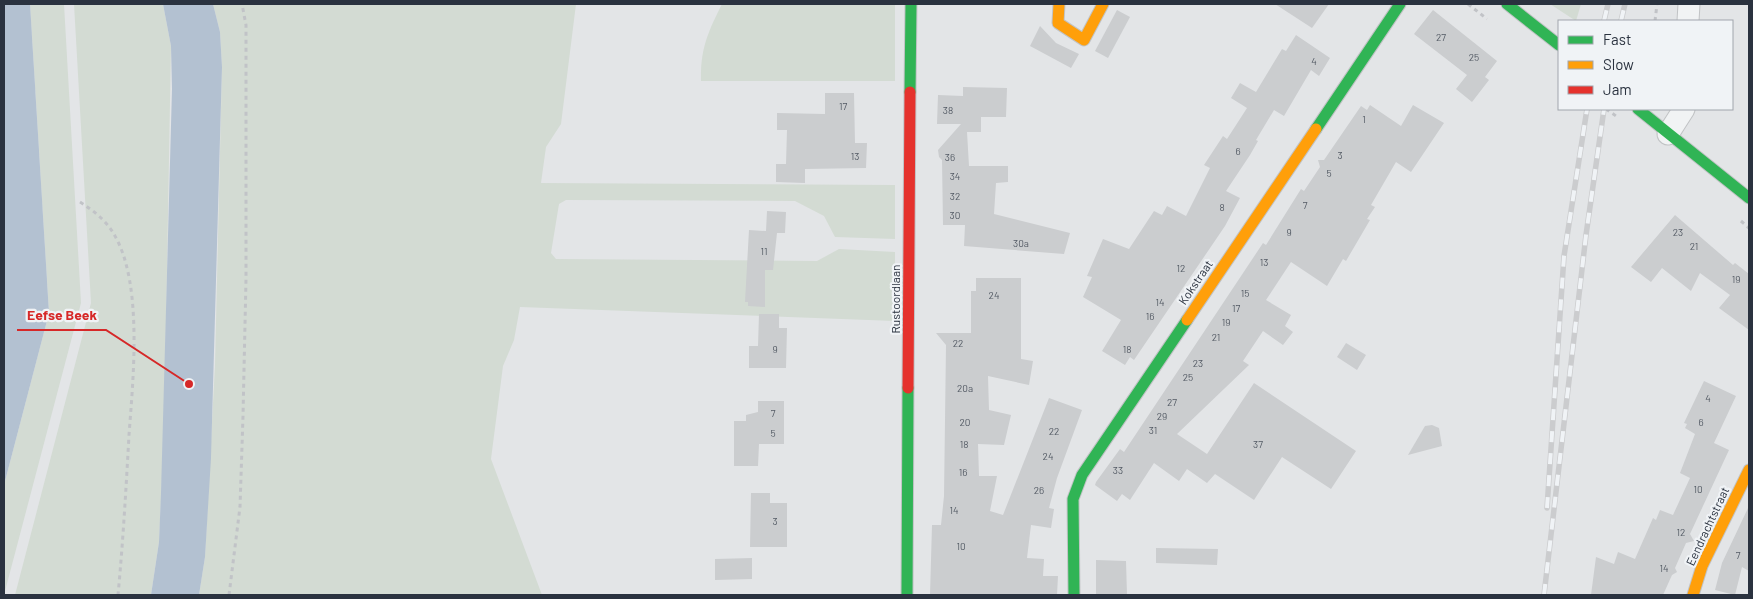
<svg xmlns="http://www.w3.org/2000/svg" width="1753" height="599" viewBox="0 0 1753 599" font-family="Barlow,sans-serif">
  <rect width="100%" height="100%" fill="#e3e5e7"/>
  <!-- green -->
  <g fill="#d3dbd3">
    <polygon points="30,4 64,4 81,303 4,595 4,485 49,313"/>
    <polygon points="74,4 163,4 171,46 164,437 159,542 151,595 15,595 91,303"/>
    <polygon points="213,4 576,4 561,124 546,147 541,183 895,185 895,239 835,237 824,216 795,201 566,200 559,204 551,253 556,259 817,261 839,249 895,252 895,321 520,307 514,340 503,366 491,459 542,595 199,595 205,557 215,365 222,67 220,32"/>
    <path d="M722,4H895V81H701C700,49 708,32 722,4Z"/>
    <polygon points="1550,4 1581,4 1576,21"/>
  </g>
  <!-- water -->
  <g fill="#b3c1d1">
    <polygon points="4,4 30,4 49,313 4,485"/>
    <polygon points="163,4 213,4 220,32 222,67 211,458 205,557 199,595 151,595 159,542 161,493 172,89 171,46"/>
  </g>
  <!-- building -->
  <g fill="#cbcdcf">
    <polygon points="1275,4 1329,4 1312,28"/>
    <polygon points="1117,10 1130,17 1108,58 1095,51"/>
    <polygon points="1433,10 1497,61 1485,77 1489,80 1472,102 1456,89 1467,75 1414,34"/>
    <polygon points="1040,26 1056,43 1079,54 1071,68 1030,46"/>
    <polygon points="1296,35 1330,58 1319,76 1311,70 1284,116 1274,110 1256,140 1258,141 1250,155 1226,191 1240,198 1225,226 1134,360 1130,357 1125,365 1102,351 1121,320 1083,297 1092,277 1087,276 1103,239 1129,249 1154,211 1162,215 1167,206 1186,216 1210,168 1204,165 1223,136 1227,139 1247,108 1231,98 1240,83 1256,92 1282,49 1286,51"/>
    <polygon points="963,87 1007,88 1006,117 981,117 981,132 967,132 969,166 1008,166 1008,182 996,183 994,214 1070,233 1064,254 964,246 965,225 943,225 942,160 939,157 938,150 961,124 937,124 938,95 963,96"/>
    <polygon points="825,93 854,93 855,143 867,143 866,168 805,169 805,183 776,182 776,164 786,164 787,130 777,130 777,113 825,114"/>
    <polygon points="1370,105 1401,126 1413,105 1444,123 1411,172 1396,162 1371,205 1375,207 1367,219 1370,220 1346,261 1343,259 1327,286 1291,262 1266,300 1291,315 1285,326 1293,332 1283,345 1263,331 1243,361 1249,365 1177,434 1207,454 1254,383 1356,451 1331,489 1282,457 1254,500 1215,474 1207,483 1187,469 1179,481 1154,463 1130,500 1122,494 1117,501 1095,485 1096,482 1120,449 1124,452 1263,243 1266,245 1301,189 1304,191 1320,167 1318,160 1324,160 1361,106 1367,110"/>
    <polygon points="767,211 786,212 785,233 777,233 773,270 765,270 765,307 748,306 748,302 745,302 749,230 766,231"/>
    <polygon points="1675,215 1733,265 1735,263 1749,274 1749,330 1719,308 1730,295 1700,273 1691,291 1662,268 1651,282 1631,267"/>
    <polygon points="976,278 1021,278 1021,359 1033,361 1029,385 988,376 989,410 1011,415 1004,445 978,444 979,476 997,476 990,511 1003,515 1049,398 1082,410 1057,478 1049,508 1054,509 1051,528 1031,525 1027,558 1044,559 1043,576 1058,576 1057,595 930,595 932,525 941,525 944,496 946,345 936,333 971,333 971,291 976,291"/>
    <polygon points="759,314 779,314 779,328 787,328 786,368 749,368 749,346 758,346"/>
    <polygon points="1346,343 1366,355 1357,370 1337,357"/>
    <polygon points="1704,381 1736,396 1714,443 1729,450 1690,534 1694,541 1686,543 1675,568 1677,572 1672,575 1663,595 1591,595 1596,557 1614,564 1618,552 1635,559 1653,518 1656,520 1660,510 1673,515 1690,478 1680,473 1695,434 1685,428 1687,424 1684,423"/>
    <polygon points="758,401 784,401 784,444 759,444 758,466 734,466 734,421 746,421 746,415 758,412"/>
    <polygon points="1432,425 1439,428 1442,446 1408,455 1425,426"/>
    <polygon points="751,493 770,493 770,503 787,503 787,547 750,547"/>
    <polygon points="1749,506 1749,571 1742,567 1735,595 1715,590 1722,563"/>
    <polygon points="1156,548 1218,549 1217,565 1156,563"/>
    <polygon points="752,558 752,579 715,580 715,559"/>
    <polygon points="1096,560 1126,561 1127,595 1096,595"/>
  </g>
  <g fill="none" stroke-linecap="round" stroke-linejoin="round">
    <defs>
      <g id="street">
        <polyline points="1688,21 1689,4"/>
        <polyline points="1668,134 1684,109"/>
      </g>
      <g id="fast">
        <polyline points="1507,4 1559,45"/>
        <polyline points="910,92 911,4"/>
        <polyline points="1638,109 1749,198"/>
        <polyline points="1316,129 1400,4"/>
        <polyline points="907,595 908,388"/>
        <polyline points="1074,595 1073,499 1082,475 1187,320"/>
      </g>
      <g id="slow">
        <polyline points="1059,4 1058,23 1084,40 1103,4"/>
        <polyline points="1187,320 1316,129"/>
        <polyline points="1693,595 1702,566 1749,470"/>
      </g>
      <polyline id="jam" points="908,388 910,92"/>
    </defs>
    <!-- street casing -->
    <use href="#street" stroke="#c1c3c5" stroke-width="23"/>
    <!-- fast casing -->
    <use href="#fast" stroke="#c1c3c5" stroke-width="13"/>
    <!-- slow casing -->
    <use href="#slow" stroke="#c1c3c5" stroke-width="13"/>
    <!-- jam casing -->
    <use href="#jam" stroke="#c1c3c5" stroke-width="13"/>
    <!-- path -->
    <g stroke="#c1c3c7" stroke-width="3" stroke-dasharray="4 4" stroke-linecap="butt">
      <polyline points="1468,4 1487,19"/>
      <polyline points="1655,21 1657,4"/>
      <polyline points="1606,109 1616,116"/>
      <path d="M80,202C94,211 107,221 115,236C143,285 133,380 129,435C126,489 123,542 118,595"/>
      <polyline points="1741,221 1749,228"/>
      <polyline points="229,595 240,507 243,416 246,279 246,25 242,4"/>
    </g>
    <!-- street -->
    <use href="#street" stroke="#f1f3f4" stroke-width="21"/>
    <!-- fast -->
    <use href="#fast" stroke="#30b455" stroke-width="11"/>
    <!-- slow -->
    <use href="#slow" stroke="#ff9f0a" stroke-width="11"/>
    <!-- jam -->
    <use href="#jam" stroke="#e5322d" stroke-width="11"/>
    <defs>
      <g id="rail">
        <polyline points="1604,21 1608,4"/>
        <polyline points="1621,21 1625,4"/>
        <polyline points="1547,508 1564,256 1587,109"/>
        <polyline points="1544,595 1586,235 1604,109"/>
      </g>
    </defs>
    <!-- rail casing -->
    <use href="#rail" stroke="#cbccce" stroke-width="5.5"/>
    <!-- rail -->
    <use href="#rail" stroke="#f0f3f6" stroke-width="4" stroke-dasharray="11" stroke-linecap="butt"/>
  </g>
  <g text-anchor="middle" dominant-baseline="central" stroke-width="4.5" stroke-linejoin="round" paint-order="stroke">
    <!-- number labels -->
    <g font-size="10" fill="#535a64">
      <text x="1441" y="37">27</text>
      <text x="1474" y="57">25</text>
      <text x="1314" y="61">4</text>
      <text x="843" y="106">17</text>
      <text x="948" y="110">38</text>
      <text x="1364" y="119">1</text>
      <text x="1238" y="151">6</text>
      <text x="1340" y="155">3</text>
      <text x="855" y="156">13</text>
      <text x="950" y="157">36</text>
      <text x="1329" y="173">5</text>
      <text x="955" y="176">34</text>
      <text x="955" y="196">32</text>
      <text x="1305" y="205">7</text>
      <text x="1222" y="207">8</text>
      <text x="955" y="215">30</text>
      <text x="1289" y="232">9</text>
      <text x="1678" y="232">23</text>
      <text x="1021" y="243">30a</text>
      <text x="1694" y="246">21</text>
      <text x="764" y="251">11</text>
      <text x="1264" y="262">13</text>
      <text x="1181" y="268">12</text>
      <text x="1736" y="279">19</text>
      <text x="1245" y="293">15</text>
      <text x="994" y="295">24</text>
      <text x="1160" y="302">14</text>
      <text x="1236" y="308">17</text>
      <text x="1150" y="316">16</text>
      <text x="1226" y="322">19</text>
      <text x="1216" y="337">21</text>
      <text x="958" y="343">22</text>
      <text x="775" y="349">9</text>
      <text x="1127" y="349">18</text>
      <text x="1198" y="363">23</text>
      <text x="1188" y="377">25</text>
      <text x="965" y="388">20a</text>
      <text x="1708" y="398">4</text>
      <text x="1172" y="402">27</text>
      <text x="773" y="413">7</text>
      <text x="1162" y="416">29</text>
      <text x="965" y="422">20</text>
      <text x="1701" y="422">6</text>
      <text x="1153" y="430">31</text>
      <text x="1054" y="431">22</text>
      <text x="773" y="433">5</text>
      <text x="964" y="444">18</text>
      <text x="1258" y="444">37</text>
      <text x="1048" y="456">24</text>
      <text x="1118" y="470">33</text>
      <text x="963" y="472">16</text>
      <text x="1698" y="489">10</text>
      <text x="1039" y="490">26</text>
      <text x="954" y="510">14</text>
      <text x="775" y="521">3</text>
      <text x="1681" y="532">12</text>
      <text x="961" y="546">10</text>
      <text x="1738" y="555">7</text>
      <text x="1664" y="568">14</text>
    </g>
    <!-- street labels -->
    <g font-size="12" fill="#2a323f" stroke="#f0f3f6">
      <text transform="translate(1195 282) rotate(-56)">Kokstraat</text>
      <text transform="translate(895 299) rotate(-90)">Rustoordlaan</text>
      <text transform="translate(1707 526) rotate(-65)">Eendrachtstraat</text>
    </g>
  </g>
  <!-- callouts -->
  <path fill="none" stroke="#d62828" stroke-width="2" d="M189 384L106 330H17"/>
  <circle fill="#d62828" stroke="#f0f3f6" stroke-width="2" cx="189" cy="384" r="5"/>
  <g font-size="14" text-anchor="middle" font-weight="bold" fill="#d62828" stroke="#f0f3f6" stroke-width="4.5" stroke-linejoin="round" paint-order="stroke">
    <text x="62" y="320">Eefse Beek</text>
  </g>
  <!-- border -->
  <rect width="1753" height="599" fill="none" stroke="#2a323f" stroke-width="10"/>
  <!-- legend -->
  <rect x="1558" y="20" width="175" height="90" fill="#f0f3f6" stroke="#a1a6ad"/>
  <rect x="1568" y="36" width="25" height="8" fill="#30b455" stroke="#a1a6ad"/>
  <text x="1603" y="45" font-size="15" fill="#2a323f">Fast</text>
  <rect x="1568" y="61" width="25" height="8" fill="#ff9f0a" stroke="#a1a6ad"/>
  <text x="1603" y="70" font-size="15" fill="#2a323f">Slow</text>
  <rect x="1568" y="86" width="25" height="8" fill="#e5322d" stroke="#a1a6ad"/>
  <text x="1603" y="95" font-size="15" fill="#2a323f">Jam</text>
</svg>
